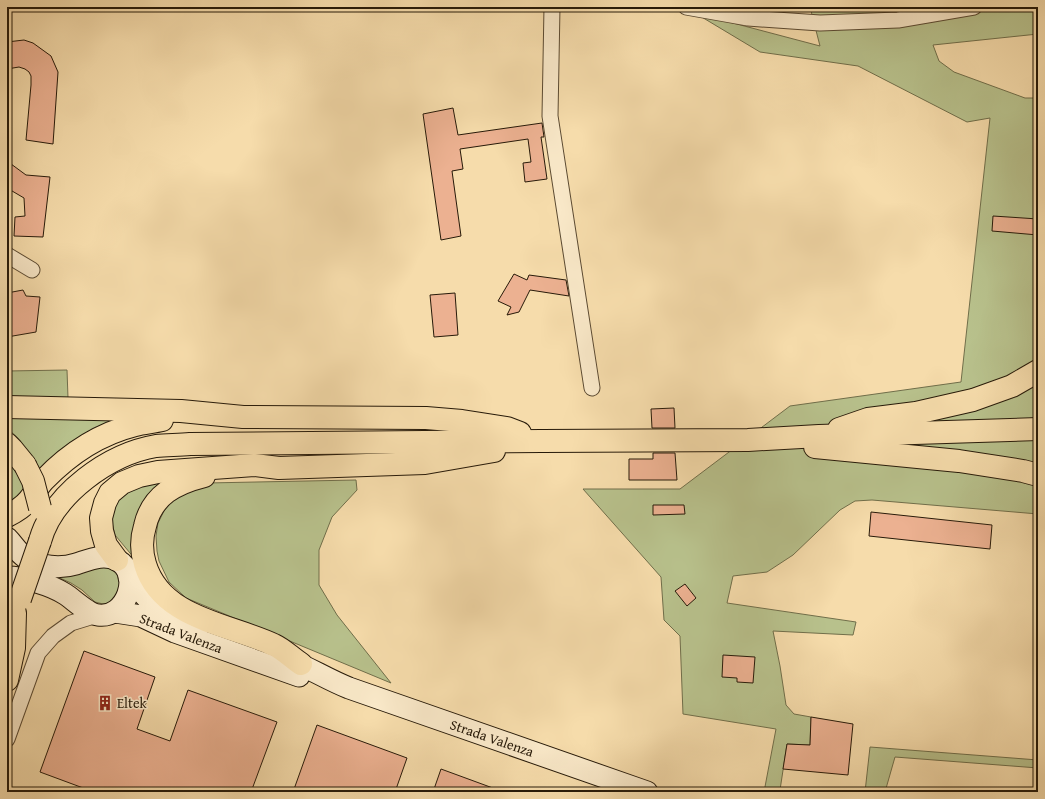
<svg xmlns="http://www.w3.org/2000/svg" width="1045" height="799" viewBox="0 0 1045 799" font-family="'Gentium Book Plus',serif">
  <rect width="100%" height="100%" fill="#f6dcab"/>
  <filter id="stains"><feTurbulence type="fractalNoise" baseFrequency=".005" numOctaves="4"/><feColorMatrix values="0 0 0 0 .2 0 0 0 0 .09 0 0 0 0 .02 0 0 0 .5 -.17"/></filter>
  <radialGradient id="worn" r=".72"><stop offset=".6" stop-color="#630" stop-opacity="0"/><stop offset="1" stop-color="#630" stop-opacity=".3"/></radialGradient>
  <!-- grass -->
  <g fill="#b8c18c" stroke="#706e4a">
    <polygon points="810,7 1038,7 1038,34 933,45 939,61 954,72 1025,98 1038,98 1038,514 872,500 855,501 840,510 793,555 767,572 733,576 727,603 856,622 853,635 773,631 780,666 786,705 794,714 811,717 810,745 787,744 780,790 795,792 764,792 776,729 683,714 680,636 664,620 661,577 583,489 680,489 790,406 961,382 990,118 967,122 858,66 760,52 695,13 820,46"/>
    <polygon points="67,370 68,398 7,396 7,371"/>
    <polygon points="7,412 113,415 114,422 41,470 18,438 7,428"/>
    <polygon points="7,450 28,486 7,507"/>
    <polygon points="356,480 357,490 332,517 319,550 319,585 337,615 391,683 186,598 169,582 159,561 157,551 156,536 158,523 164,511 175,496 207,483"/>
    <polygon points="161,481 162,486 135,559 115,535 111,519 114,504 126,492 141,486"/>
    <polygon points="101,565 115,568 123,588 110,603 103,604 95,602 82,590 71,583 53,575"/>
    <polygon points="870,747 1038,760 1038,768 895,757 885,792 865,792"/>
  </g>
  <!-- building -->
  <g fill="#ecb191" stroke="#271a09">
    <polygon points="24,40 33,43 51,56 58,72 53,144 26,140 31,85 31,76 29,72 25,69 19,67 7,69 7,42"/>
    <polygon points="453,108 458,135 542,123 544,137 541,137 547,179 525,182 523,163 531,162 528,139 460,149 463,169 452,171 461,236 441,240 423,114"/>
    <polygon points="7,161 26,175 50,177 43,237 14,236 15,217 25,216 24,198 7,188"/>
    <polygon points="993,216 1038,219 1038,235 992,231"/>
    <polygon points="514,274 527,280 529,275 566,280 569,296 530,290 519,312 507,315 511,307 498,301"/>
    <polygon points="23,290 26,296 40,297 36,332 7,337 7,293"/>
    <polygon points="455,293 458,335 434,337 430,295"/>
    <polygon points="674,408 675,428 652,428 651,409"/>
    <polygon points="653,453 675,453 677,480 629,480 629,459 653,459"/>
    <polygon points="653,505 684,505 685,514 653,515"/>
    <polygon points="871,512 992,525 990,549 869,536"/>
    <polygon points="685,584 696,598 687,606 675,591"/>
    <polygon points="84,651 155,677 137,729 170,741 188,690 277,722 251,792 94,792 40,772"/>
    <polygon points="723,655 755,657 753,683 737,682 737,678 722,677"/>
    <polygon points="811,717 853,724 848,775 783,769 787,744 810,745"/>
    <polygon points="317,725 407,758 395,792 293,792"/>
    <polygon points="441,769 501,791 501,792 433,792"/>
  </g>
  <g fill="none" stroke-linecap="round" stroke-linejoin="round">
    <defs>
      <g id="minor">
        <polyline points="552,7 550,116 592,388"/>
        <polyline points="686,7 748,18 820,23 898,20 974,7"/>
        <polyline points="7,255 32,270"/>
        <polyline points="7,739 38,653 53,636 71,623 97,615"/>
      </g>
      <g id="secondary">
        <path d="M7,538C14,545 18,553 26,558C40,567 60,569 76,564C89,560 103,553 117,560C143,574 126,619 98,615C88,614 73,599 65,594C51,585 24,577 7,577"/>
        <path d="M129,577C137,587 145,597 155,606C167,616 184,621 199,626"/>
        <polyline points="115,612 141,616 175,632 299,676"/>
        <path d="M284,658C307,666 326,679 349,688L647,792"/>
      </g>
      <g id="trunk">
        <polyline points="7,407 181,411 243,417 426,418 462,421 507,428 520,433"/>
        <polyline points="7,444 12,449 25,465"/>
        <path d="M204,476C176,483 152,495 145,526C141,539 141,551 145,564C161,619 230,624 274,645C283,649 292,658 301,664"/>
        <path d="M7,516C15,512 24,506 29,500C35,493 38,486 44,480C69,454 99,434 135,425C143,423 153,422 162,420"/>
        <path d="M40,541C53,494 109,454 156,446C167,445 179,445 190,444L542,441"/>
        <polyline points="117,560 106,545 102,531 101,518 105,503 110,493 122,483 139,476 158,472 254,465 279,468 425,463 494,451"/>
        <polyline points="7,680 14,648 15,613"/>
      </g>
      <g id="motorway">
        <polyline points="839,429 868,419 916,413 973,400 1012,386 1038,371"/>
        <polyline points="542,441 748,440 819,436 1038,429"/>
        <polyline points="815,447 959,461 1023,471 1038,475"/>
      </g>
    </defs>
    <!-- minor casing -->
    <use href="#minor" stroke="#5b4a32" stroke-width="17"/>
    <!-- secondary casing -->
    <use href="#secondary" stroke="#271a09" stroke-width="23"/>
    <!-- trunk casing -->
    <use href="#trunk" stroke="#271a09" stroke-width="24"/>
    <!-- motorway casing -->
    <use href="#motorway" stroke="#271a09" stroke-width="24"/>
    <!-- minor -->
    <use href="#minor" stroke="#f9e8c8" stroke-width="15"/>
    <!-- secondary -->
    <use href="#secondary" stroke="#f9e8c8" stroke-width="21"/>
    <!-- trunk -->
    <use href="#trunk" stroke="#f6dcab" stroke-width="22"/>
    <!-- motorway -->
    <use href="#motorway" stroke="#f6dcab" stroke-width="22"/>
    <defs>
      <g id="trunk-bridge">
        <polyline points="25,465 33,481 40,508"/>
        <polyline points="20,599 40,541"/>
      </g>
    </defs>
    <!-- trunk-bridge casing -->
    <use href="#trunk-bridge" stroke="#271a09" stroke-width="24" stroke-linecap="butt"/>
    <!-- trunk-bridge -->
    <use href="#trunk-bridge" stroke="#f6dcab" stroke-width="22"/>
  </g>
  <!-- icons -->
  <defs>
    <symbol id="building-bare" viewBox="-9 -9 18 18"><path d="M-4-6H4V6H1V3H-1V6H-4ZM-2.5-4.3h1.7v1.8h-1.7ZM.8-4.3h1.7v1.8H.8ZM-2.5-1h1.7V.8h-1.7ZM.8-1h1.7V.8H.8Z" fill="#8f2418" stroke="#f9e8c8" stroke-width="2.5" paint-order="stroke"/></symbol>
  </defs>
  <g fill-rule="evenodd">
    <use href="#building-bare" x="94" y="692" width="22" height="22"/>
  </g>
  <g text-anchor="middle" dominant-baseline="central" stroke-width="3" stroke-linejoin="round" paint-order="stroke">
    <!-- street labels -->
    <g font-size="14" fill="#271a09" stroke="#f9e8c8">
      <text transform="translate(181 633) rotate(21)">Strada Valenza</text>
      <text transform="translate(492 738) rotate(19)">Strada Valenza</text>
    </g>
    <!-- poi labels -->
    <g font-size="14" fill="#271a09" stroke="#f9e8c8" text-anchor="start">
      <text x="117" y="703">Eltek</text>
    </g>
  </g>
  <!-- margin -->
  <rect width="1045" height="799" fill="none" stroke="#f6dcab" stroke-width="24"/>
  <rect x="8" y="8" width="1029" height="783" fill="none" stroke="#271a09" stroke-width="2"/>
  <rect x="12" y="12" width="1021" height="775" fill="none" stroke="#271a09"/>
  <rect width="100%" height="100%" filter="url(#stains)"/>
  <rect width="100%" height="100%" fill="url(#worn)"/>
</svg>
